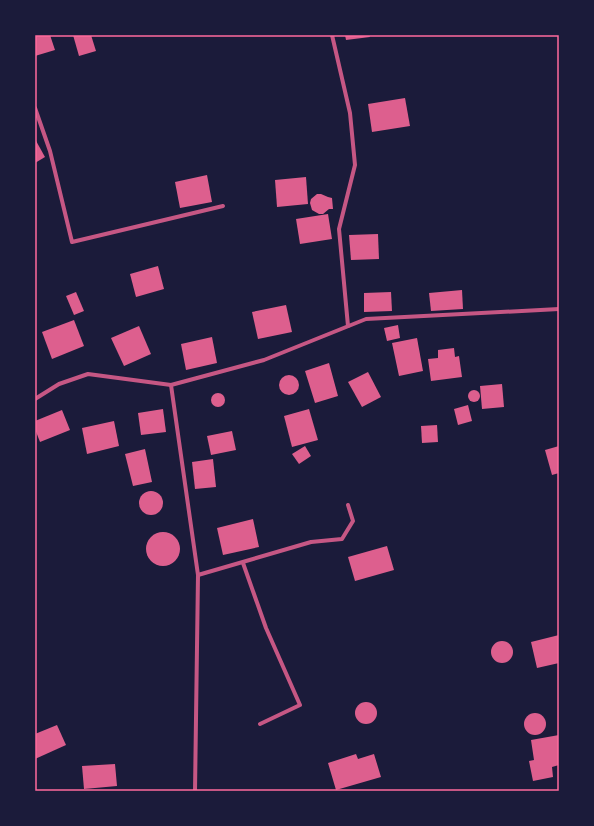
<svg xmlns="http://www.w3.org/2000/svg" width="594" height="826" viewBox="0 0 594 826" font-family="'Nunito Sans',sans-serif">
  <rect width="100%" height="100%" fill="#1b1b3a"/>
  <!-- building -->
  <g fill="#dd5f8e">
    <polygon points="35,35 50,35 55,50 35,56"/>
    <polygon points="73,35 91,35 96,51 79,56"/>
    <polygon points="345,35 369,35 370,37 346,40"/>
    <polygon points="405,98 410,126 372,132 368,104"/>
    <polygon points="35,139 45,157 35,163"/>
    <polygon points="207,175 212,202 180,208 175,182"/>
    <polygon points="306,177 308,204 277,207 275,180"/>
    <polygon points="317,194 321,194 328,197 332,198 333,209 329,209 323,214 319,214 312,210 310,203 311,199"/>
    <polygon points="328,214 332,239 300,244 296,219"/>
    <polygon points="378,234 379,259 351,260 349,235"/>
    <polygon points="158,266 164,289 136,297 130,274"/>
    <polygon points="462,290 463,309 431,311 429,293"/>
    <polygon points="76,292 84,311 74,315 66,296"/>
    <polygon points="391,292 392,311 364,312 364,293"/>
    <polygon points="286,305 292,332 258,339 252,312"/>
    <polygon points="74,320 84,346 52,359 42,332"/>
    <polygon points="398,325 400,338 387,341 384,328"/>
    <polygon points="139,326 151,354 124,366 111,338"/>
    <polygon points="212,337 217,363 186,370 181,344"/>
    <polygon points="417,338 423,371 399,376 392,343"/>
    <polygon points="454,348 455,357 459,356 462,377 431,381 428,359 438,358 438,350"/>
    <polygon points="329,363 338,396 315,403 305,371"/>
    <polygon points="368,372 381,397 362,407 348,382"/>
    <circle cx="289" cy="385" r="10"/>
    <polygon points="502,384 504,407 482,409 480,386"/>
    <circle cx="474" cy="396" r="6"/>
    <circle cx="218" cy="400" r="7"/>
    <polygon points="468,405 472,421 458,425 454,409"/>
    <polygon points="163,409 166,432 141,435 138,413"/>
    <polygon points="309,409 318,440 292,447 284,416"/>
    <polygon points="62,410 70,430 40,442 35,429 35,421"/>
    <polygon points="114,421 119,446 87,454 82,428"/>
    <polygon points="437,425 438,442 422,443 421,426"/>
    <polygon points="232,431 236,450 211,455 207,436"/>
    <polygon points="305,446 311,456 299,464 292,454"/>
    <polygon points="559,446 559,473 552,475 545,450"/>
    <polygon points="145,449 152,482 133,486 125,454"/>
    <polygon points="213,459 216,487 195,489 192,462"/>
    <circle cx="151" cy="503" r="12"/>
    <polygon points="253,519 259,547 223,555 217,528"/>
    <circle cx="163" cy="549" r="17"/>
    <polygon points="387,546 394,570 355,581 348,557"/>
    <polygon points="559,635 559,663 537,668 531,642"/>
    <circle cx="502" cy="652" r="11"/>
    <circle cx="366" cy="713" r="11"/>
    <circle cx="535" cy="724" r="11"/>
    <polygon points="57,725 66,745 35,759 35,734"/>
    <polygon points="559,735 559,765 552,767 553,777 533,781 529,761 534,760 531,740"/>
    <polygon points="356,754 358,759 374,754 381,777 336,790 328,763"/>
    <polygon points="115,764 117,786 84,789 82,766"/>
  </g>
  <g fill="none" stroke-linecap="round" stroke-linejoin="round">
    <!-- minor -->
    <g stroke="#c65784" stroke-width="4">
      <polyline points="332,35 350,113 355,165 339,229 348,326"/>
      <polyline points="35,108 50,151 72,242 223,206"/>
      <polyline points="171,385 198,575 195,791"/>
      <polyline points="35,399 59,384 88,374 171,385 264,360 366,319 559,309"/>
      <polyline points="243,563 266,628 300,705 260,724"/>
      <polyline points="198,575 311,542 342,539 353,521 348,505"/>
    </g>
  </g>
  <!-- border -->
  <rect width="594" height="826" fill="none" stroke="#1b1b3a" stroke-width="72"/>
  <rect x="36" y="36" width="522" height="754" fill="none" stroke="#ff6b9d" stroke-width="1.5"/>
</svg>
